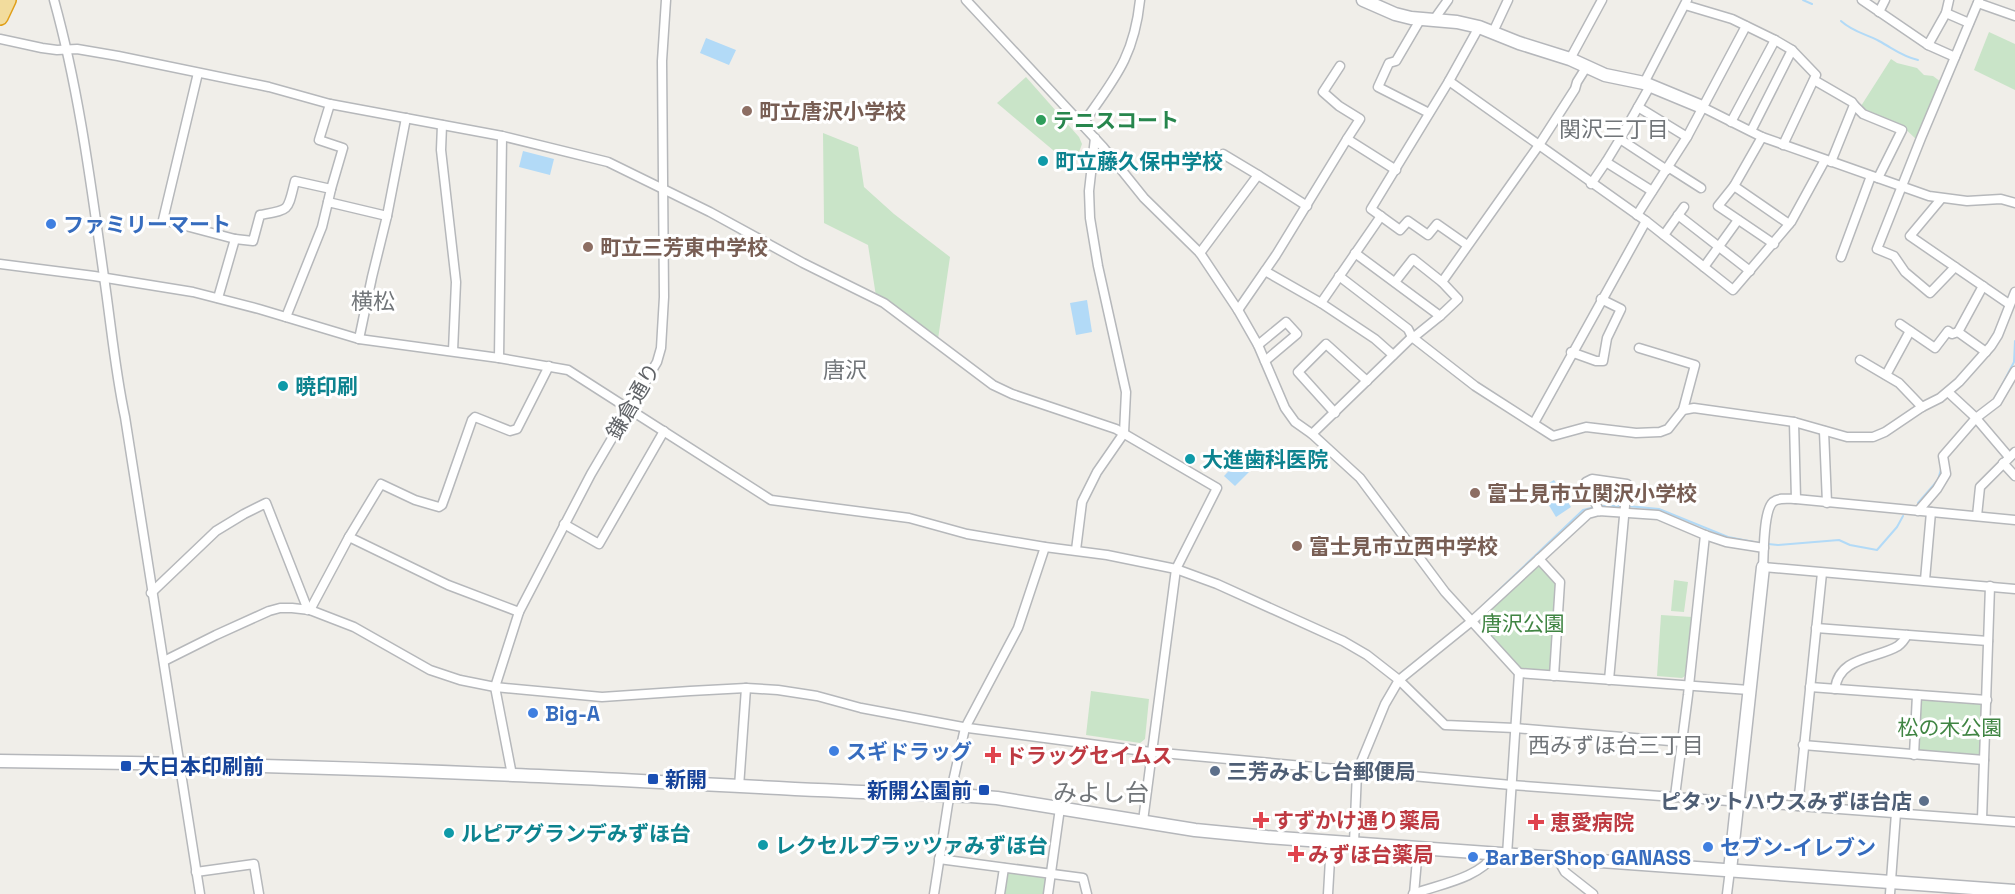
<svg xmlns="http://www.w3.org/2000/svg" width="2015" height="894" viewBox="0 0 2015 894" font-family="'Space Grotesk','Noto Sans JP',sans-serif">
  <rect width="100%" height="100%" fill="#f0eee9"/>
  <!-- green -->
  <g fill="#c9e4c8">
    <polygon points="1989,32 2015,44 2015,90 1974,70"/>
    <polygon points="1891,59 1897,63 1917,68 1924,75 1933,76 1941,82 1917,140 1900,124 1864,109 1861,106"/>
    <polygon points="1026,77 1079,137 1082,144 1078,155 1067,158 1060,156 997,103"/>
    <polygon points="823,133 858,147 864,187 894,214 950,257 938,339 876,296 868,245 824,223"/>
    <polygon points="1538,563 1557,584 1552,669 1549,672 1521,668 1478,623 1479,619"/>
    <polygon points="1674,580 1688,582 1684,612 1671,611"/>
    <polygon points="1661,615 1692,617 1685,676 1682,678 1657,676"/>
    <polygon points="1091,691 1149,699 1145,739 1140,743 1086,735"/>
    <polygon points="1922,699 1980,703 1983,706 1981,752 1978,755 1919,751 1917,749 1920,702"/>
    <polygon points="1010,872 1043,876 1046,881 1044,894 1005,894 1007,875"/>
  </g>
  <!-- water -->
  <g fill="#b2daf7">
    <polygon points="706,38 736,50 729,65 700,53"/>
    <polygon points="523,151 554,159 550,175 519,167"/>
    <polygon points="1087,300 1092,332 1076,335 1070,303"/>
    <polygon points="1246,453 1257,464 1235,486 1224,476"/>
    <polygon points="1554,480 1571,507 1556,517 1539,489"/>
  </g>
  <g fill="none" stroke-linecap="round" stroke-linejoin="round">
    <!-- stream -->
    <g stroke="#b2daf7" stroke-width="2">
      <polyline points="1803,0 1812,4"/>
      <path d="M1841,21C1853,32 1866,34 1879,41C1894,49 1901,56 1918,60"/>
      <polyline points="2001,387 2014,362 2015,341"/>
      <polyline points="1918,503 1938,480 1941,469"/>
      <polyline points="1600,506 1621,506"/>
      <polyline points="1627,506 1659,509 1728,537 1759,543"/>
      <polyline points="1768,544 1778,545 1839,540 1850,545 1877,550 1897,527 1903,516"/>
      <polyline points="1478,610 1583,510 1595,507"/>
      <polyline points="1400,674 1416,661"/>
    </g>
    <defs>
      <g id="street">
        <path d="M54,0C79,90 91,185 104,277C111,324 115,371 125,417C149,576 176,735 200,894"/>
        <polyline points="966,0 1103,147 1144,198 1200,253 1238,310 1258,345 1285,408 1295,422 1312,434 1360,478 1445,592 1519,673 1749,690"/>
        <polyline points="1862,0 1928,45 1946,13 1969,23"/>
        <polyline points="1978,3 2015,16"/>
        <polyline points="1685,5 1732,19 1775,40 1731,122"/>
        <polyline points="1879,12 1885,0"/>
        <polyline points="1946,13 1949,0"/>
        <polyline points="1420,20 1396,61 1389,63 1378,87 1429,113"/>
        <polyline points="1433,21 1448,0"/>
        <polyline points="1493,32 1508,0"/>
        <polyline points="0,39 42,48 57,50 77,49 118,56 269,87 330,104 502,136 608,162 710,212 803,263 884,303 993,385 1012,394 1116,429 1217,488 1176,569 1143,821"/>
        <polyline points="1775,40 1792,50 1816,75 1783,145"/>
        <polyline points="1928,45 1955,57"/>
        <polyline points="1570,59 1602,0"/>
        <polyline points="1340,66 1323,92 1339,106 1360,119 1347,139"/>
        <path d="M198,73L163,220L235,239L253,241L260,215C291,209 287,212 295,181L331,189L328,202"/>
        <polyline points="1814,80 1852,102 1854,105 1831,162"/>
        <polyline points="1449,81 1646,221 1733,290 1791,222 1825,160"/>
        <polyline points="1644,83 1687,0"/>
        <polyline points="330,104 319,140 343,148 331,189"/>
        <polyline points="1854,105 1863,114 1902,130 1878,178"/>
        <polyline points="1638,107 1687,137"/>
        <polyline points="1702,107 1762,137 1929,196 1967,201 2001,199 2015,203"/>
        <polyline points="442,125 441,150 456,282 453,351"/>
        <path d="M1082,125C1114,79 1134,58 1140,0"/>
        <polyline points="1751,131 1792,50"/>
        <polyline points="1762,137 1734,186 1718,206 1774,244"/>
        <polyline points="1620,139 1650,86"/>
        <polyline points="1223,154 1258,175"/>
        <polyline points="1668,167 1701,188"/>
        <polyline points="1591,184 1606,162"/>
        <polyline points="1734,186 1789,224"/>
        <polyline points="1652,191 1606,162 1620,139 1667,170"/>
        <polyline points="1941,199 1910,236 2009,304"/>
        <polyline points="1637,215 1687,137 1746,26"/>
        <polyline points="1678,215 1750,271"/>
        <polyline points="1381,216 1321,303 1375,339 1393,355"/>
        <polyline points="1664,235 1684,207"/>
        <polyline points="1467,245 1437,224 1428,235 1408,221 1400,230 1371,209 1449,81 1479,27"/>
        <polyline points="1200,253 1258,175 1307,206"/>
        <polyline points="1355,253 1440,316 1414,337"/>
        <polyline points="1841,257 1871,176"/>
        <polyline points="0,264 94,276 193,292 259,309 359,339 499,358 568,370 771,500 909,518 967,534 1045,547 1107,555 1176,569 1217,584 1343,641 1367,655 1399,680 1445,725 1515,728 1682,742"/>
        <polyline points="1704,267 1738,220"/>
        <polyline points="1955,267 1930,293 1905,272 1894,256 1877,249 1921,138 1979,0"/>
        <polyline points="1265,271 1321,303"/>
        <polyline points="1339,276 1408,329 1412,337"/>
        <polyline points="1395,282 1413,259 1442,282 1458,299 1440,316"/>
        <polyline points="1442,282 1539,145 1575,89 1577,82 1587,66"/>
        <polyline points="1983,286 1958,332 1986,352"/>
        <polyline points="218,298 235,239"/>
        <polyline points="1238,310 1276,255 1347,139 1396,170"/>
        <polyline points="286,317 322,227 328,202 387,216"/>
        <polyline points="1900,324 1935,348 1948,331 1952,334 1958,332"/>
        <polyline points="359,339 372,277 387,216 406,118"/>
        <polyline points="1258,345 1286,322 1297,334 1265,361"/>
        <polyline points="1639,348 1695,365 1683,410"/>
        <polyline points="1571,352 1596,361 1603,361 1607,338 1621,309 1601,299"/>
        <polyline points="499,358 502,136"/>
        <polyline points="1860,360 1899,383 1922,407"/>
        <polyline points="1886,375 1910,331"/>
        <polyline points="1948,392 1975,417 2009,457"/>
        <polyline points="1335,413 1298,372 1326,344 1367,381"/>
        <polyline points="1794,422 1796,499"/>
        <polyline points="1534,423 1646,221"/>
        <polyline points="1824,431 1827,503"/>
        <polyline points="1312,434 1412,337 1475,386 1553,436 1586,427 1636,433 1660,432 1668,429 1683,410 1694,408 1794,422 1847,437 1873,437 1885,432 1922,407 1940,398 1959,382 1991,346 1998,335 2015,292"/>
        <polyline points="2003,463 2015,476"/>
        <polyline points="1599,511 1586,482 1592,479 1627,484 1609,680"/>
        <polyline points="1918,511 1937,489 1946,474 1943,456 1976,418 1997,402 2015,371"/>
        <polyline points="1977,516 1980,487 2015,452"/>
        <path d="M2015,520L1796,499C1789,499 1779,497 1773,502C1763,511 1764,554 1763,567L2015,589"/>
        <polyline points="564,524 599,544 664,431"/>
        <polyline points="349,537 448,585 519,612"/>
        <polyline points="1076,550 1082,502 1097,472 1124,433 1126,392 1098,266 1090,218 1089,191 1095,138"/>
        <polyline points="1539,559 1560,582 1554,676"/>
        <polyline points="1925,580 1931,512"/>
        <polyline points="151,593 216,531 244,514 266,503 308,610"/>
        <polyline points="310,610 349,537 381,484 415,500 439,507 442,505 446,494 472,420 475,417 510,431 517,429 549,366"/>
        <polyline points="1816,628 1988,641"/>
        <polyline points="164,661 216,635 269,611 280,608 292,608 310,610 354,627 430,670 460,680 495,687 602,697 690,691 746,688 778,690 817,696 861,708 968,728 1151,752 1511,785 2015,822"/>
        <polyline points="1810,687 1987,700"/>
        <path d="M1835,689C1839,656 1877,659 1898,646C1902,643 1905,639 1907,635"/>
        <polyline points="1803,745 1984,760"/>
        <polyline points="1914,755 1917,695"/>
        <polyline points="512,775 495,687 519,612 591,474 657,362 661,348 664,297 662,61 666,0"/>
        <polyline points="739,787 746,688"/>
        <polyline points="1675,796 1688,695 1705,535"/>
        <polyline points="1798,806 1822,573"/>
        <polyline points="1982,819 1990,586"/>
        <polyline points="1354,843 1357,772 1385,704 1399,680 1472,621 1588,514 1599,511 1658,515 1705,535 1726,542 1764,548"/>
        <polyline points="1507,855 1519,673"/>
        <polyline points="1557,858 1565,872 1593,894"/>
        <polyline points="939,859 1083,878 1087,894"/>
        <polyline points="196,872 254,864 259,894"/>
        <polyline points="934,894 948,804 965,728 1018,628 1045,547"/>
        <polyline points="1000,894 1004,868"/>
        <polyline points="1048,894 1060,808"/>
        <polyline points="1328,894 1331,842"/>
        <path d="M1413,894C1440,884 1478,879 1495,854"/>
        <polyline points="1414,894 1418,848"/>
        <polyline points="1727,894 1730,870"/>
        <polyline points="1890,894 1896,813"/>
      </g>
      <g id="secondary">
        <polyline points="1363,0 1395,14 1411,18 1457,22 1479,27 1519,43 1570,59 1605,75 1644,83 1702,107"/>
        <path d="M0,761C171,763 342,767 513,775C666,781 819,792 971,796L997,798L1195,830L1267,837L2015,891"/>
        <polyline points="1730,870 1763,567"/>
      </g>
      <polyline id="highway" points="0,17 8,0"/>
    </defs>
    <!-- street casing -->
    <use href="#street" stroke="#b6b8bb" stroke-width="11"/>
    <!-- secondary casing -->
    <use href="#secondary" stroke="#b5b7bb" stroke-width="15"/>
    <!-- highway casing -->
    <use href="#highway" stroke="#e09f19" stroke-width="18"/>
    <!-- street -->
    <use href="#street" stroke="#fff" stroke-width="8"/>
    <!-- secondary -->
    <use href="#secondary" stroke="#fff" stroke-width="12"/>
    <!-- highway -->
    <use href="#highway" stroke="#f2dc9d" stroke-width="15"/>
  </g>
  <!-- markers -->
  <g fill="#8d6e63" stroke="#fff" stroke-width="2">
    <circle cx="747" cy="111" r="6"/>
    <circle cx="588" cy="247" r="6"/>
    <circle cx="1475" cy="493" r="6"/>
    <circle cx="1297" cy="546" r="6"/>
  </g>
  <circle fill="#2e9e5b" stroke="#fff" stroke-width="2" cx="1041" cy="120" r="6"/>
  <g fill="#0f9aa8" stroke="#fff" stroke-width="2">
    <circle cx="1043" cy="161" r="6"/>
    <circle cx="283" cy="386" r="6"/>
    <circle cx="1190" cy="459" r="6"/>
    <circle cx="449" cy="833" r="6"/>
    <circle cx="763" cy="845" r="6"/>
  </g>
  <g fill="#3f7fe0" stroke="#fff" stroke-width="2">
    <circle cx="51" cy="224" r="6"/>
    <circle cx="533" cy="713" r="6"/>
    <circle cx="834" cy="751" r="6"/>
    <circle cx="1708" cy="847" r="6"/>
    <circle cx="1473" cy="857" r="6"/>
  </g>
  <g fill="#e0444e" stroke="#fff" stroke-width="2">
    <path d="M990 746h6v6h6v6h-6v6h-6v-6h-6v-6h6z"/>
    <path d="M1258 811h6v6h6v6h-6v6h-6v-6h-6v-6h6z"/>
    <path d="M1533 813h6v6h6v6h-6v6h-6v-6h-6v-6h6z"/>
    <path d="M1293 845h6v6h6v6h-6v6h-6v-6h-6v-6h6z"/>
  </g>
  <g fill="#1a4fb4" stroke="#fff" stroke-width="2">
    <rect x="120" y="760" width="12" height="12" rx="3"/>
    <rect x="647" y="773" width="12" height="12" rx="3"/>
    <rect x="978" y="784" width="12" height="12" rx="3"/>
  </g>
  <g fill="#5c6f8a" stroke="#fff" stroke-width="2">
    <circle cx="1215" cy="771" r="6"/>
    <circle cx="1924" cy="801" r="6"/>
  </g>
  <g text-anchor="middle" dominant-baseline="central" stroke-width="6" stroke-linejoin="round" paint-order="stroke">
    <!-- education labels -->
    <g font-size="21" font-weight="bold" fill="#785e54" stroke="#fff" text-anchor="start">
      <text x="759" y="111">町立唐沢小学校</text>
      <text x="600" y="247">町立三芳東中学校</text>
      <text x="1487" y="493">富士見市立関沢小学校</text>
      <text x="1309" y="546">富士見市立西中学校</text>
    </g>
    <!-- leisure labels -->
    <g font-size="21" font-weight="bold" fill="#27864d" stroke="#fff" text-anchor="start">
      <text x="1053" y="120">テニスコート</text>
    </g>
    <!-- culture labels -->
    <g font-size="21" font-weight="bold" fill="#0d838f" stroke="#fff" text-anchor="start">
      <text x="1055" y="161">町立藤久保中学校</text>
      <text x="295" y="386">暁印刷</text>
      <text x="1202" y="459">大進歯科医院</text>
      <text x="461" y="833">ルピアグランデみずほ台</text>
      <text x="775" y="845">レクセルプラッツァみずほ台</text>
    </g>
    <!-- shop labels -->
    <g font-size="21" font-weight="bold" fill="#366cbe" stroke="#fff" text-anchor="start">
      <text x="63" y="224">ファミリーマート</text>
      <text x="545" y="713">Big-A</text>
      <text x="846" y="751">スギドラッグ</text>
      <text x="1720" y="847">セブン-イレブン</text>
      <text x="1485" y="857">BarBerShop GANASS</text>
    </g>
    <!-- street labels -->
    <g font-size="21" fill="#606367" stroke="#fff">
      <text transform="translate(633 401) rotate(-60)">鎌倉通り</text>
    </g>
    <!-- park labels -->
    <g font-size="21" fill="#408543" stroke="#fff">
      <text x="1523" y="623">唐沢公園</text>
      <text x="1950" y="727">松の木公園</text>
    </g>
    <!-- health labels -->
    <g font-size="21" font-weight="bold" fill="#be3a42" stroke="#fff" text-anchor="start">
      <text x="1005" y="755">ドラッグセイムス</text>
      <text x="1273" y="820">すずかけ通り薬局</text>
      <text x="1550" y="822">恵愛病院</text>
      <text x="1308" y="854">みずほ台薬局</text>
    </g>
    <!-- transit labels -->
    <g font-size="21" font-weight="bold" fill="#164399" stroke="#fff" text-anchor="start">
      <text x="138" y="766">大日本印刷前</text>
      <text x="665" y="779">新開</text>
      <text x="972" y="790" text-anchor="end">新開公園前</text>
    </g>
    <!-- service labels -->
    <g font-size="21" font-weight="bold" fill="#4e5e75" stroke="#fff" text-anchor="start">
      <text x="1227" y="771">三芳みよし台郵便局</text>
      <text x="1912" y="801" text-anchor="end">ピタットハウスみずほ台店</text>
    </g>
    <!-- neighbourhood labels -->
    <g font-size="22" fill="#717579" stroke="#fff">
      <text x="1614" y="129">関沢三丁目</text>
      <text x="373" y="301">横松</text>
      <text x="845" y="370">唐沢</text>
      <text x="1616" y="745">西みずほ台三丁目</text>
    </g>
    <!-- quarter labels -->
    <g font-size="24" fill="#717579" stroke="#fff">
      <text x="1101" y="792">みよし台</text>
    </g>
  </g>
</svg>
